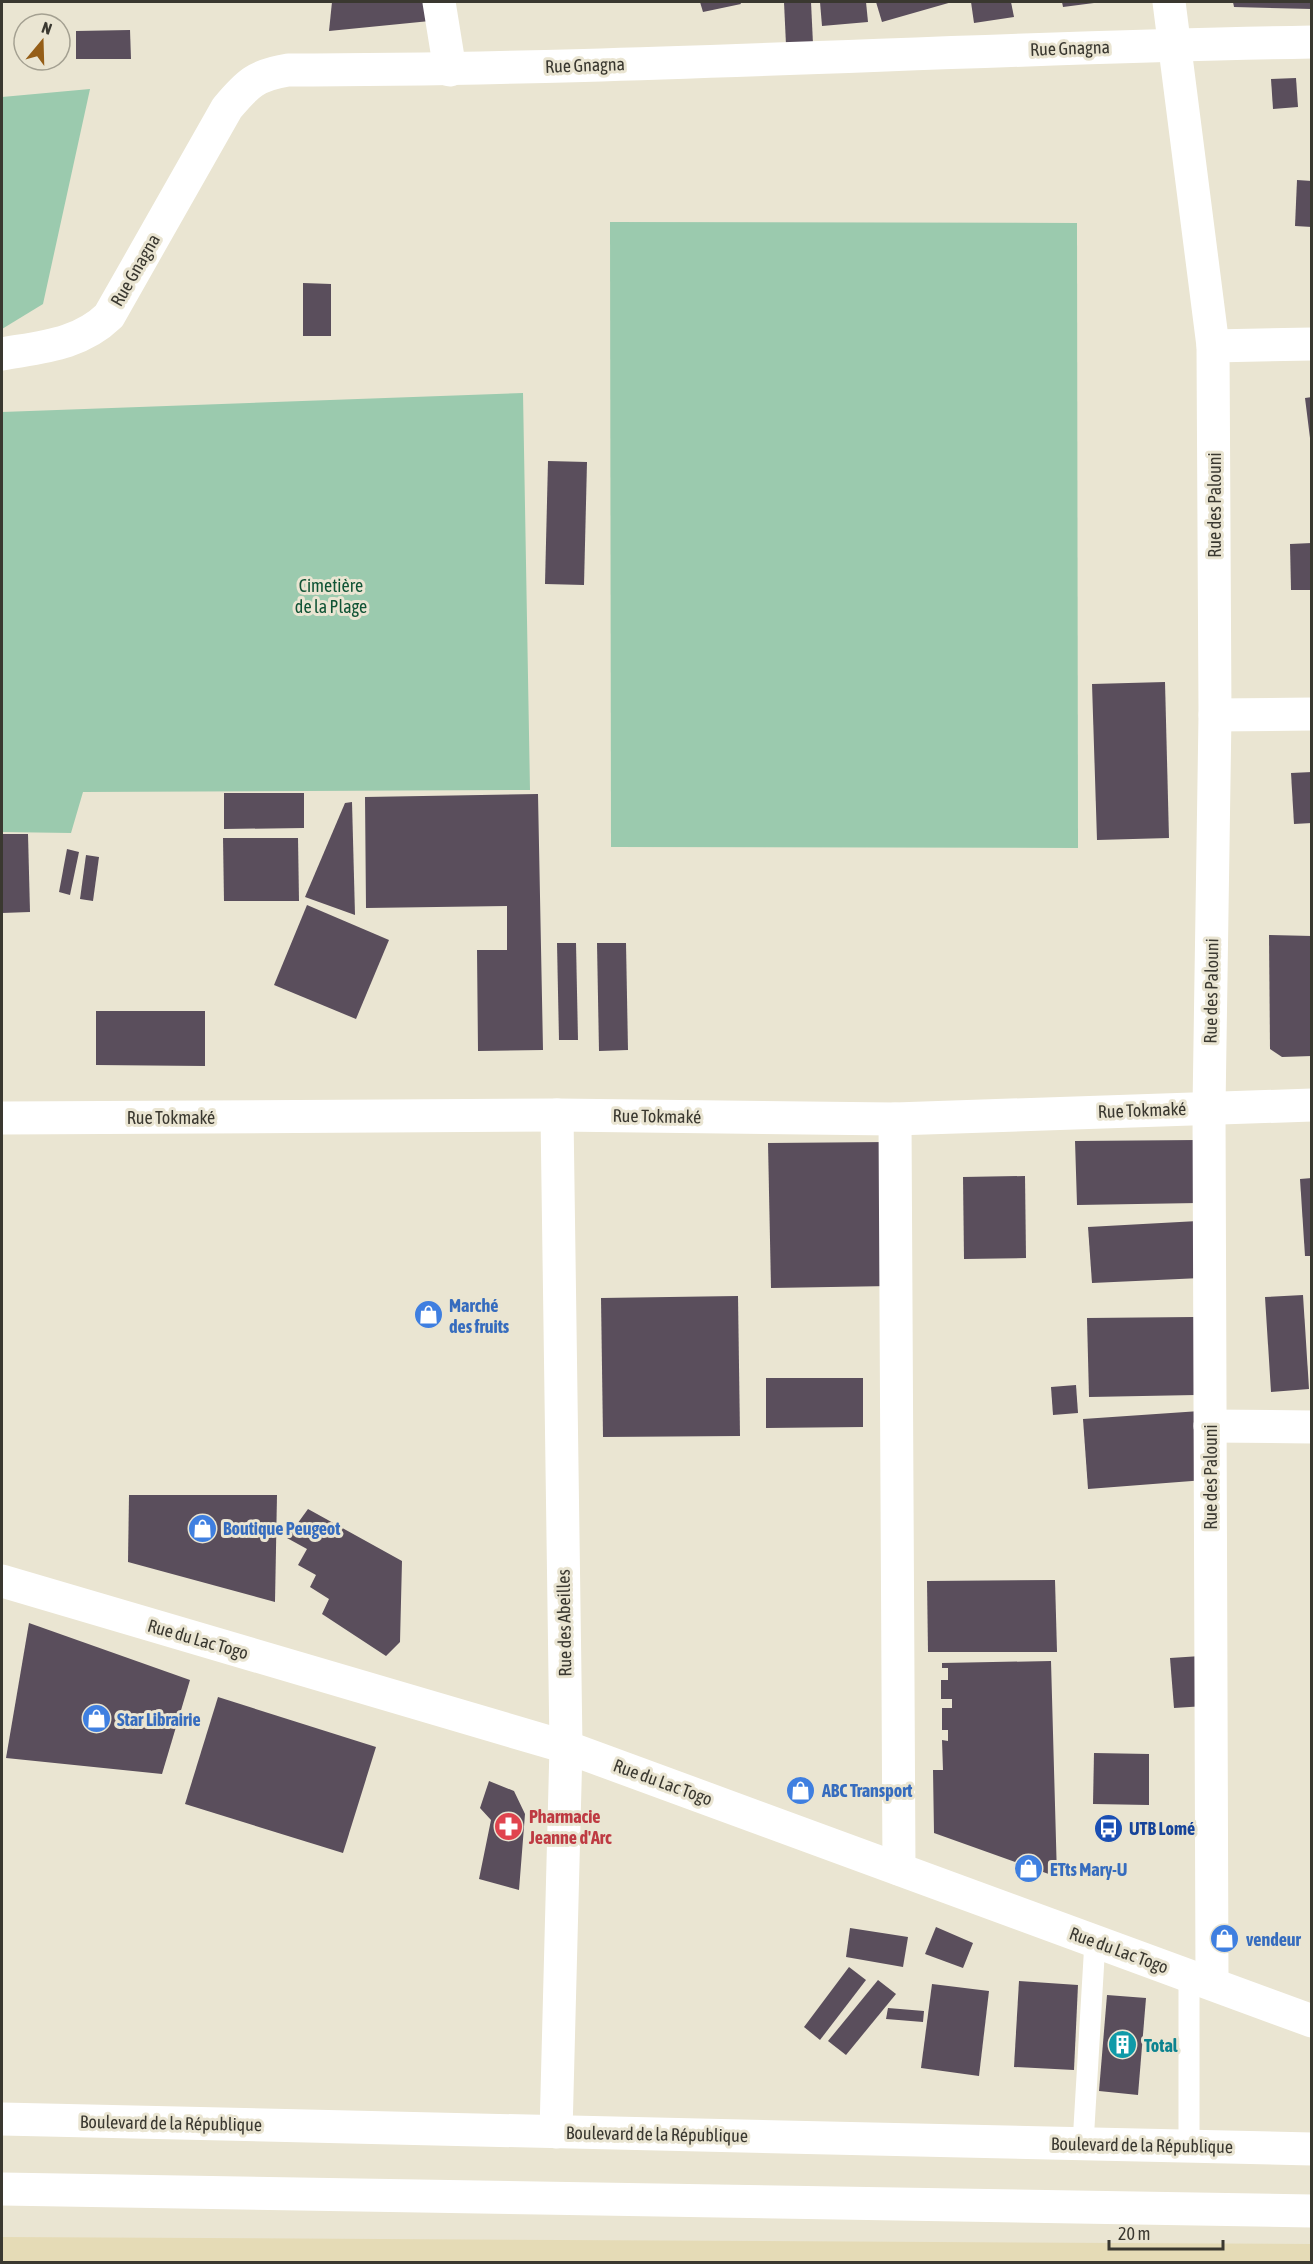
<svg xmlns="http://www.w3.org/2000/svg" width="1313" height="2264" viewBox="0 0 1313 2264" font-family="'Asap Condensed',sans-serif">
  <rect width="100%" height="100%" fill="#eae5d2"/>
  <!-- green -->
  <g fill="#9bcaae">
    <polygon points="90,89 43,304 2,329 2,97"/>
    <polygon points="610,222 1077,223 1078,848 611,847"/>
    <polygon points="523,393 530,790 83,792 71,833 2,832 2,412"/>
  </g>
  <!-- sand -->
  <polygon fill="#e5dbb6" points="2,2237 1311,2244 1312,2262 2,2262"/>
  <!-- building -->
  <g fill="#5a4e5c">
    <polygon points="332,2 426,2 430,21 329,31"/>
    <polygon points="700,2 740,2 741,4 703,12"/>
    <polygon points="784,2 811,2 813,44 786,45"/>
    <polygon points="820,2 866,2 868,22 822,26"/>
    <polygon points="876,2 952,2 882,22"/>
    <polygon points="971,2 1011,2 1014,17 974,23"/>
    <polygon points="1062,2 1094,2 1094,3 1063,7"/>
    <polygon points="1233,2 1312,2 1312,9 1234,7"/>
    <polygon points="130,30 131,59 76,59 76,31"/>
    <polygon points="1296,78 1298,107 1273,109 1271,79"/>
    <polygon points="1297,180 1312,181 1312,227 1295,226"/>
    <polygon points="303,283 331,284 331,336 303,336"/>
    <polygon points="1312,397 1312,438 1310,438 1305,398"/>
    <polygon points="548,461 587,462 584,585 545,584"/>
    <polygon points="1312,543 1312,590 1291,590 1290,544"/>
    <polygon points="1165,682 1169,838 1097,840 1092,684"/>
    <polygon points="1312,772 1312,823 1294,824 1291,773"/>
    <polygon points="224,793 304,793 304,828 224,829"/>
    <polygon points="538,794 543,1050 478,1051 477,950 507,950 507,906 366,908 365,797"/>
    <polygon points="352,802 355,915 305,897 345,803"/>
    <polygon points="2,834 28,834 30,912 2,913"/>
    <polygon points="223,838 298,838 299,901 224,901"/>
    <polygon points="67,849 79,852 70,895 59,892"/>
    <polygon points="86,855 99,857 93,901 80,899"/>
    <polygon points="307,905 389,940 356,1019 274,985"/>
    <polygon points="1269,935 1312,936 1312,1056 1282,1057 1270,1049"/>
    <polygon points="557,943 576,943 578,1040 559,1040"/>
    <polygon points="597,943 626,943 628,1050 599,1051"/>
    <polygon points="96,1011 205,1011 205,1066 96,1065"/>
    <polygon points="1198,1140 1198,1203 1077,1205 1075,1141"/>
    <polygon points="889,1142 891,1286 771,1288 768,1143"/>
    <polygon points="1025,1176 1026,1258 964,1259 963,1177"/>
    <polygon points="1312,1178 1312,1256 1305,1256 1300,1179"/>
    <polygon points="1198,1221 1201,1278 1092,1283 1088,1227"/>
    <polygon points="1303,1295 1309,1389 1271,1392 1265,1297"/>
    <polygon points="738,1296 740,1436 603,1437 601,1298"/>
    <polygon points="1194,1317 1196,1395 1089,1397 1087,1318"/>
    <polygon points="766,1378 863,1378 863,1427 766,1428"/>
    <polygon points="1076,1385 1078,1413 1053,1415 1051,1387"/>
    <polygon points="1200,1411 1205,1480 1088,1489 1083,1419"/>
    <polygon points="129,1495 277,1495 275,1602 128,1562"/>
    <polygon points="308,1509 402,1561 400,1642 386,1656 322,1614 329,1599 310,1587 316,1575 298,1565 307,1549 287,1538"/>
    <polygon points="1055,1580 1057,1652 928,1652 927,1581"/>
    <polygon points="29,1623 190,1680 162,1774 6,1758"/>
    <polygon points="1201,1656 1205,1706 1174,1708 1170,1658"/>
    <polygon points="1051,1661 1057,1877 934,1833 933,1770 943,1770 942,1740 948,1741 948,1730 942,1730 942,1708 952,1708 952,1699 941,1699 941,1680 948,1680 948,1668 942,1668 942,1663"/>
    <polygon points="218,1697 376,1747 343,1853 185,1804"/>
    <polygon points="1094,1753 1149,1754 1149,1805 1093,1804"/>
    <polygon points="489,1781 514,1791 525,1814 519,1890 479,1879 491,1820 480,1808"/>
    <polygon points="936,1927 973,1943 963,1968 925,1954"/>
    <polygon points="850,1928 908,1937 903,1967 846,1957"/>
    <polygon points="849,1967 866,1980 820,2040 804,2027"/>
    <polygon points="878,1980 896,1994 846,2055 828,2041"/>
    <polygon points="1019,1981 1078,1985 1074,2070 1014,2067"/>
    <polygon points="932,1984 989,1991 979,2076 921,2068"/>
    <polygon points="1107,1995 1146,1998 1138,2095 1099,2091"/>
    <polygon points="888,2008 924,2011 923,2022 886,2019"/>
  </g>
  <g fill="none" stroke-linecap="round" stroke-linejoin="round">
    <!-- lane -->
    <g stroke="#fff" stroke-width="21">
      <polyline points="1083,2144 1095,1941"/>
      <polyline points="1189,2147 1189,1976"/>
    </g>
    <!-- street -->
    <g stroke="#fff" stroke-width="33">
      <polyline points="439,2 450,70"/>
      <polyline points="1169,2 1213,346 1215,715 1209,1108 1212,1983"/>
      <polyline points="1213,346 1312,344"/>
      <path d="M2,354C41,347 79,345 109,316L227,108C247,84 256,75 288,70C629,70 970,48 1312,42"/>
      <polyline points="1215,715 1312,714"/>
      <polyline points="2,1118 557,1115 895,1119 1312,1105"/>
      <polyline points="895,1119 899,1869"/>
      <polyline points="1210,1426 1312,1427"/>
      <polyline points="2,1581 566,1747 1312,2021"/>
      <polyline points="556,2132 566,1747 557,1115"/>
    </g>
    <!-- highway -->
    <g stroke="#fff" stroke-width="33">
      <polyline points="2,2119 1312,2149"/>
      <polyline points="2,2189 1312,2211"/>
    </g>
  </g>
  <!-- icons -->
  <defs>
    <symbol id="shop-disc" viewBox="-11 -11 22 22"><circle r="9.5" fill="#3f7fe0" stroke="#eae5d2"/><path d="M-5-2.5h2.3a2.7 3.5 0 0 1 5.4 0H5L5.5 6h-11ZM-1.5-2.5h3a1.5 2.3 0 0 0-3 0Z" fill="#fff"/></symbol>
    <symbol id="pharmacy-disc" viewBox="-11 -11 22 22"><circle r="9.5" fill="#e0444e" stroke="#eae5d2"/><path d="M-2-6h4v4h4v4h-4v4h-4v-4h-4v-4h4Z" fill="#fff"/></symbol>
    <symbol id="bus-disc" viewBox="-11 -11 22 22"><circle r="9.5" fill="#1a4fb4" stroke="#eae5d2"/><path d="M-5-6H5V4H4V6H2V4H-2V6H-4V4H-5ZM-3.5-4V0h7V-4ZM-3.5 1.2v1.5H-2V1.2ZM2 1.2v1.5H3.5V1.2Z" fill="#fff"/></symbol>
    <symbol id="building-disc" viewBox="-11 -11 22 22"><circle r="9.5" fill="#0f9aa8" stroke="#eae5d2"/><path d="M-4-6H4V6H1V3H-1V6H-4ZM-2.5-4.3h1.7v1.8h-1.7ZM.8-4.3h1.7v1.8H.8ZM-2.5-1h1.7V.8h-1.7ZM.8-1h1.7V.8H.8Z" fill="#fff"/></symbol>
  </defs>
  <g fill-rule="evenodd">
    <use href="#shop-disc" x="412" y="1298" width="33" height="33"/>
    <use href="#shop-disc" x="186" y="1512" width="33" height="33"/>
    <use href="#shop-disc" x="80" y="1702" width="33" height="33"/>
    <use href="#shop-disc" x="784" y="1774" width="33" height="33"/>
    <use href="#pharmacy-disc" x="492" y="1810" width="33" height="33"/>
    <use href="#bus-disc" x="1092" y="1812" width="33" height="33"/>
    <use href="#shop-disc" x="1012" y="1852" width="33" height="33"/>
    <use href="#shop-disc" x="1208" y="1922" width="33" height="33"/>
    <use href="#building-disc" x="1106" y="2028" width="33" height="33"/>
  </g>
  <g text-anchor="middle" dominant-baseline="central" stroke-width="6" stroke-linejoin="round" paint-order="stroke">
    <!-- street labels -->
    <g font-size="18" fill="#3a3830" stroke="#eae5d2">
      <text transform="translate(1070 48) rotate(-2)">Rue Gnagna</text>
      <text transform="translate(585 65) rotate(-2)">Rue Gnagna</text>
      <text transform="translate(135 270) rotate(-60)">Rue Gnagna</text>
      <text transform="translate(1214 505) rotate(-90)">Rue des Palouni</text>
      <text transform="translate(1211 991) rotate(-89)">Rue des Palouni</text>
      <text transform="translate(1142 1110) rotate(-2)">Rue Tokmaké</text>
      <text transform="translate(657 1116) rotate(1)">Rue Tokmaké</text>
      <text x="171" y="1117">Rue Tokmaké</text>
      <text transform="translate(1210 1477) rotate(-90)">Rue des Palouni</text>
      <text transform="translate(564 1623) rotate(-91)">Rue des Abeilles</text>
      <text transform="translate(198 1639) rotate(16)">Rue du Lac Togo</text>
      <text transform="translate(663 1782) rotate(20)">Rue du Lac Togo</text>
      <text transform="translate(1119 1950) rotate(20)">Rue du Lac Togo</text>
      <text transform="translate(171 2123) rotate(1)">Boulevard de la République</text>
      <text transform="translate(657 2134) rotate(1)">Boulevard de la République</text>
      <text transform="translate(1142 2145) rotate(1)">Boulevard de la République</text>
    </g>
    <!-- park labels -->
    <g font-size="18" fill="#0f5334" stroke="#eae5d2">
      <text x="331" y="585">Cimetière<tspan x="331" dy="21">de la Plage</tspan></text>
    </g>
    <!-- shop labels -->
    <g font-size="18" font-weight="bold" fill="#366cbe" stroke="#eae5d2" text-anchor="start">
      <text x="449" y="1305">Marché<tspan x="449" dy="21">des fruits</tspan></text>
      <text x="223" y="1528">Boutique Peugeot</text>
      <text x="117" y="1719">Star Librairie</text>
      <text x="822" y="1790">ABC Transport</text>
      <text x="1050" y="1869">ETts Mary-U</text>
      <text x="1246" y="1939">vendeur</text>
    </g>
    <!-- health labels -->
    <g font-size="18" font-weight="bold" fill="#be3a42" stroke="#eae5d2" text-anchor="start">
      <text x="529" y="1816">Pharmacie<tspan x="529" dy="21">Jeanne d'Arc</tspan></text>
    </g>
    <!-- transit labels -->
    <g font-size="18" font-weight="bold" fill="#164399" stroke="#eae5d2" text-anchor="start">
      <text x="1129" y="1828">UTB Lomé</text>
    </g>
    <!-- culture labels -->
    <g font-size="18" font-weight="bold" fill="#0d838f" stroke="#eae5d2" text-anchor="start">
      <text x="1144" y="2045">Total</text>
    </g>
  </g>
  <!-- border -->
  <rect width="1313" height="2264" fill="none" stroke="#3a3830" stroke-width="6"/>
  <!-- north arrow -->
  <g transform="translate(42 42) rotate(19)"><circle r="28" fill="#eae5d2" stroke="#a4a091" stroke-width="1.5"/>
  <path d="M0-4.5L10 22L0 15L-10 22Z" fill="#955e17"/>
  <text y="-9" font-size="16" font-weight="bold" text-anchor="middle" fill="#3a3830">N</text>
  </g>
  <!-- scale -->
  <path d="M1109 2240v9h114v-9" fill="none" stroke="#3a3830" stroke-width="3"/>
  <text x="1118" y="2240" font-size="18" fill="#3a3830" stroke="#eae5d2" stroke-width="4.5" paint-order="stroke">20 m</text>
</svg>
